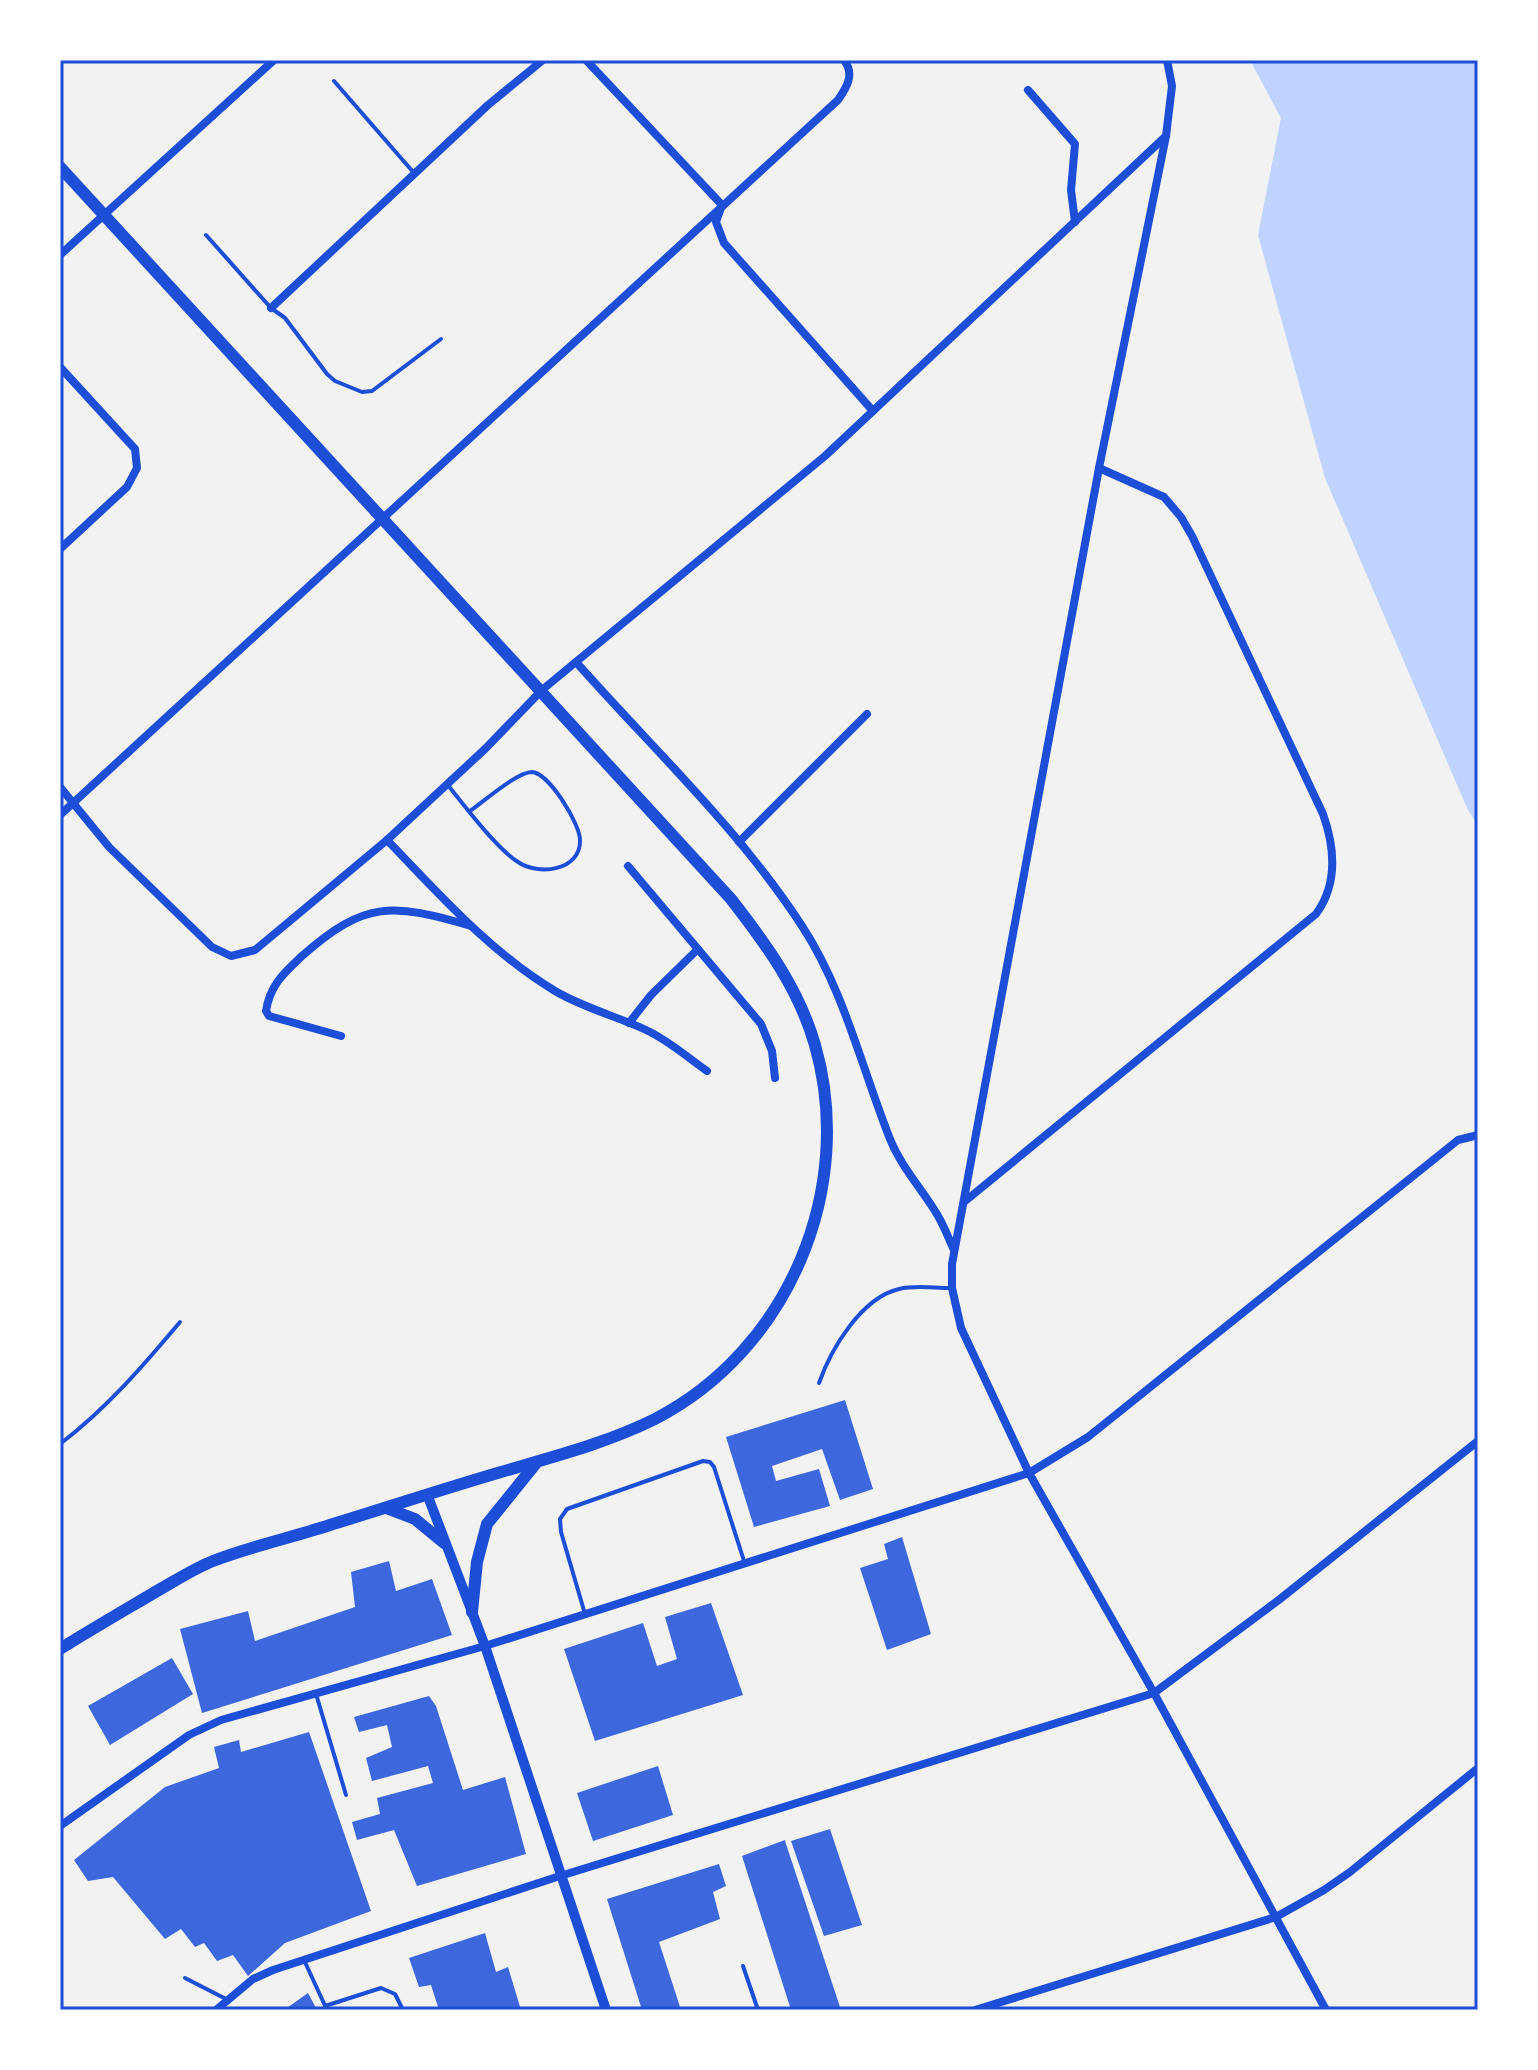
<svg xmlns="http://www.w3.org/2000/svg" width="1538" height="2070" viewBox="0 0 1538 2070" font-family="'Roboto Condensed',sans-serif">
  <rect width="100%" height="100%" fill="#f2f2f2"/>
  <!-- water -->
  <polygon fill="#bfd3fe" points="1250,60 1478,60 1478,826 1467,808 1325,478 1258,235 1281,118"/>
  <!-- building -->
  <g fill="#3d67dc">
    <polygon points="845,1400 873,1489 840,1500 822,1449 772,1466 776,1481 819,1469 830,1506 754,1527 726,1437"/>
    <polygon points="902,1537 931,1634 887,1650 860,1568 888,1559 884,1544"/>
    <polygon points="389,1561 396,1591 432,1579 452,1635 202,1713 180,1629 248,1611 255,1641 355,1607 351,1572"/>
    <polygon points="711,1603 743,1695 595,1741 564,1649 643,1623 657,1666 677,1659 665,1617"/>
    <polygon points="172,1658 193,1694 110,1745 88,1706"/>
    <polygon points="429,1696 436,1706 463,1790 505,1777 526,1854 417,1886 394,1830 357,1840 352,1822 380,1814 377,1798 433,1783 428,1766 372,1781 366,1758 392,1747 387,1725 359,1732 354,1717"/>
    <polygon points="309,1732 371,1911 285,1943 248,1976 233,1955 217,1961 204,1943 195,1947 181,1929 165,1939 113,1877 88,1881 74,1860 165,1787 219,1768 214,1747 239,1740 241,1752"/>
    <polygon points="658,1766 673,1815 593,1841 577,1793"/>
    <polygon points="830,1829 862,1925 824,1936 791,1841"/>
    <polygon points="785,1840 786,1844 841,2010 791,2010 742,1856"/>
    <polygon points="719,1864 726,1886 713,1892 720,1919 659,1942 681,2010 642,2010 607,1899"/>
    <polygon points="485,1933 496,1972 508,1967 521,2010 439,2010 431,1985 419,1987 409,1958"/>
    <polygon points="308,1993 317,2010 284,2010"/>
  </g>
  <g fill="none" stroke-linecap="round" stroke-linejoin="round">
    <!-- service -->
    <g stroke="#1d4ed8" stroke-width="4">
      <polyline points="334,81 414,173"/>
      <polyline points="206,235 271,308 285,318 327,374 335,381 362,392 372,391 441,339"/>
      <path d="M447,784C464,805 497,849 518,862C538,876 581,871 580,840C580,824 549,773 532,772C517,772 483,802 470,811"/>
      <path d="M819,1383C831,1349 861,1298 899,1289C915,1285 933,1288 950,1288"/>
      <path d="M60,1444C106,1409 143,1366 180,1322"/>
      <polyline points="585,1614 561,1532 560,1519 567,1509 703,1461 710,1462 714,1467 744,1561"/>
      <polyline points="316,1694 346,1795"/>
      <polyline points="304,1960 327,2010"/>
      <polyline points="743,1966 758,2010"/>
      <polyline points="185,1978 226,1999"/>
      <polyline points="325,2006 381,1988 395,1994 403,2010"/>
    </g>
    <!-- minor -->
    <g stroke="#1d4ed8" stroke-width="8">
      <polyline points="586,60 722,205 716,222 724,243 873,411"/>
      <polyline points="1167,60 1172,86 1166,136 1099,468 952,1264 952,1288 961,1328 1029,1473 1154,1693 1326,2010"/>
      <polyline points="1028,90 1075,144 1071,190 1075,222"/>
      <polyline points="60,255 274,60"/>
      <polyline points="271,308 488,105 543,60"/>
      <polyline points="60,367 135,449 137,468 127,487 60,549"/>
      <path d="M576,662C653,749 739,829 802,926C844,990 862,1069 890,1139C901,1166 920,1187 935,1211C943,1223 948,1237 954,1250"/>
      <polyline points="60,787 109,847 212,947 231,956 255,950 387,840 485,749 542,690 825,456 1166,136"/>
      <path d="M60,815L838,100C847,87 855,74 844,60"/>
      <path d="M387,840C439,894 490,952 555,991C584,1008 616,1016 646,1030C668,1040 687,1057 707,1071"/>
      <polyline points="739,842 867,714"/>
      <polyline points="628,866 761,1024 772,1051 775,1078"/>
      <polyline points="629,1023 651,995 698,949"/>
      <path d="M341,1036L269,1016L266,1011C270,985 284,973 302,956C365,900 393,903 471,926"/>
      <path d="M964,1202L1316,914C1338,884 1335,848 1323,814L1192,536L1181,517L1164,497L1099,468"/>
      <polyline points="60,1826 189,1735 221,1720 485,1646 1029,1473 1088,1437 1458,1140 1478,1135"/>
      <polyline points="216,2010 253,1979 273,1970 560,1876 1154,1693 1280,1599 1478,1441"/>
      <polyline points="975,2010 1276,1917 1324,1890 1350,1872 1478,1768"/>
    </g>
    <!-- tertiary -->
    <polyline stroke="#1d4ed8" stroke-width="10" points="427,1494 485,1646 606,2010"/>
    <!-- primary -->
    <g stroke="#1d4ed8" stroke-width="12">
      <path d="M60,167L731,899C766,944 799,989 815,1045C856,1188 789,1350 655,1419C607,1443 552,1457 501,1472C443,1489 385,1508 327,1526C289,1538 249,1547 213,1561C193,1569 175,1581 157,1591C125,1610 92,1629 60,1649"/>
      <polyline points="386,1508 415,1519 444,1543"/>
      <polyline points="472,1612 477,1562 487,1524 537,1462"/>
    </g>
  </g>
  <!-- border -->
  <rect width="1538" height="2070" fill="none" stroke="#ffffff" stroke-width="124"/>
  <rect x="62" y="62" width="1414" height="1946" fill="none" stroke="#1d4ed8" stroke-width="3"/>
</svg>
